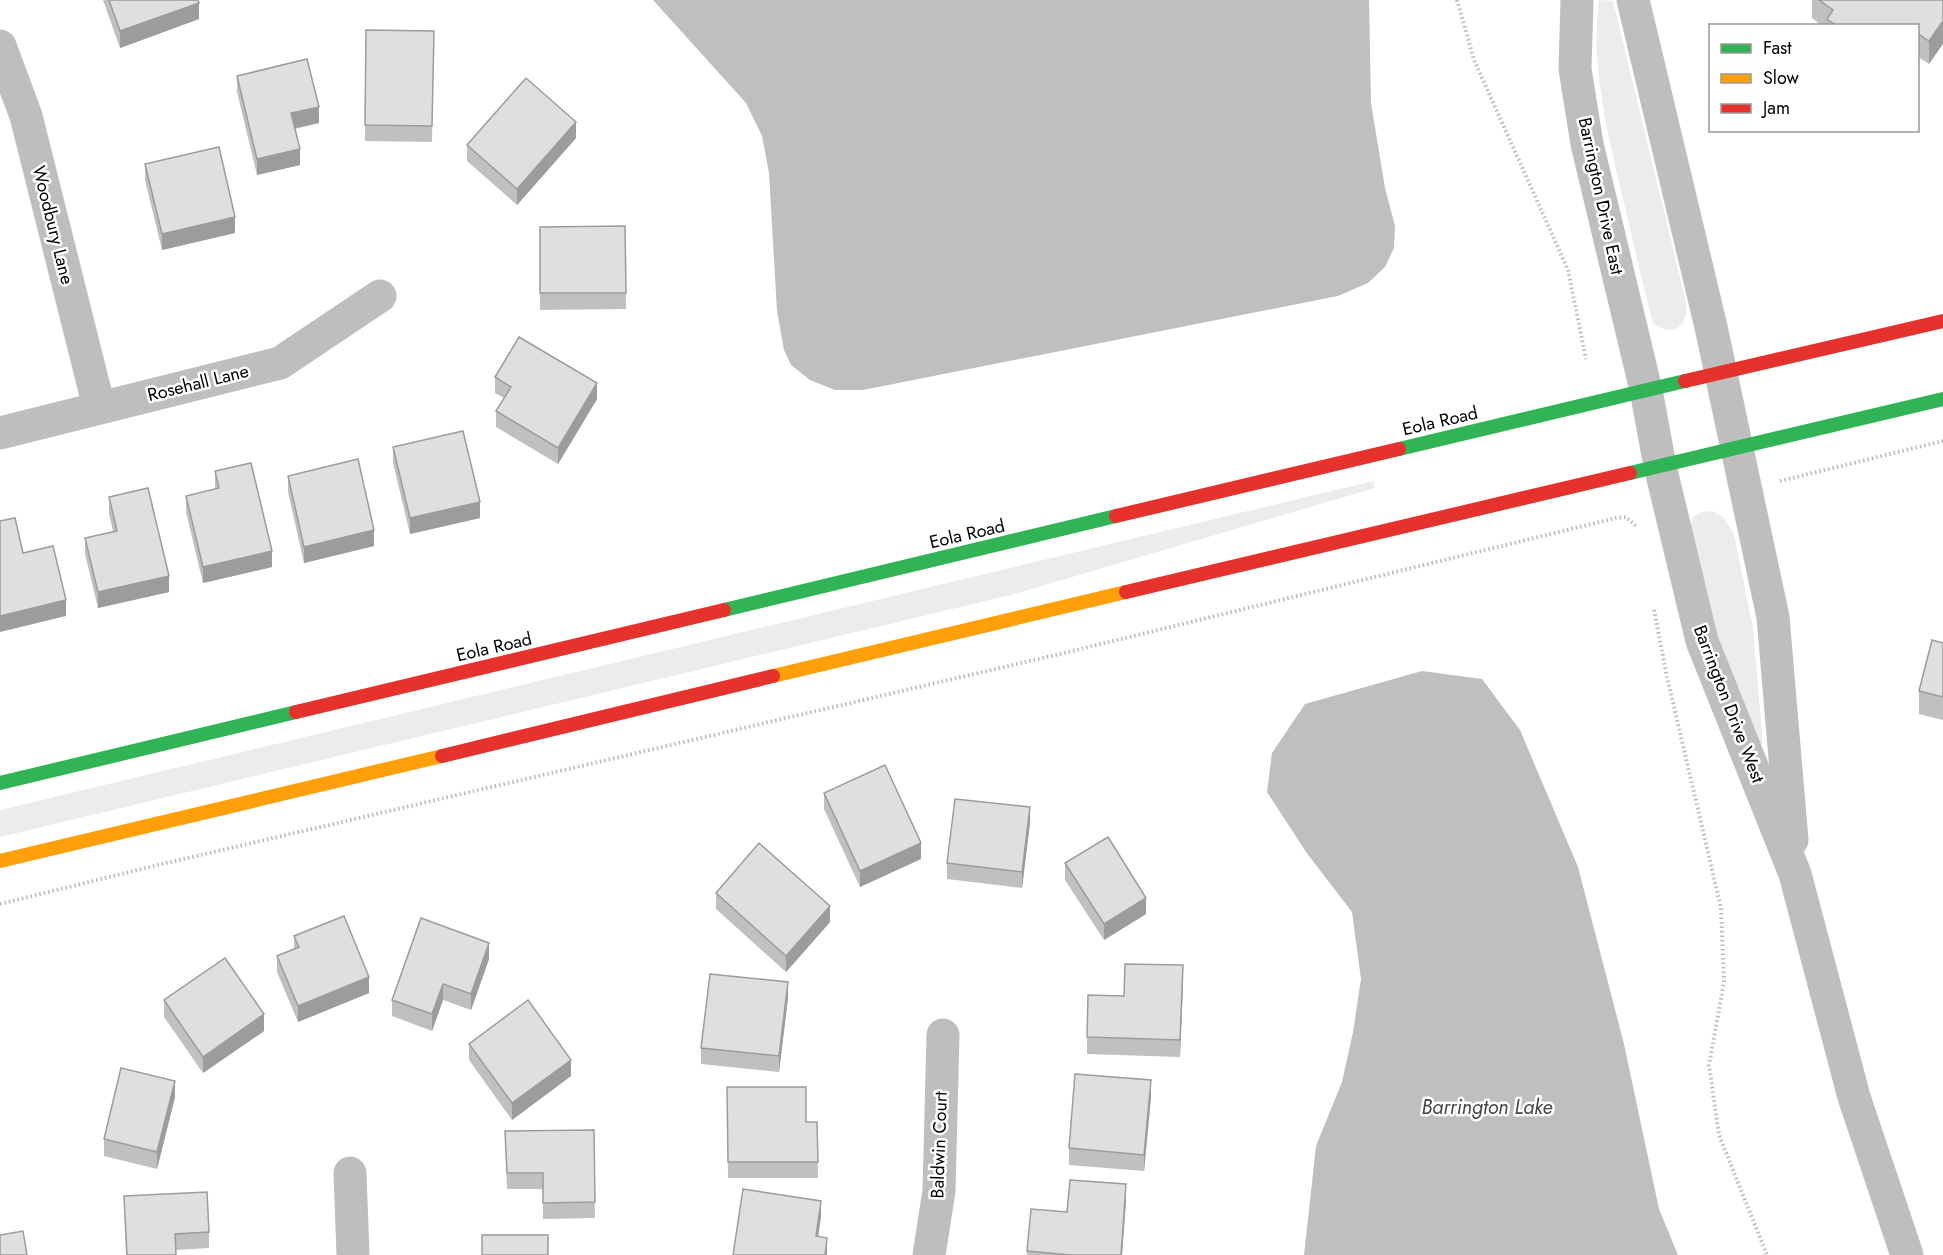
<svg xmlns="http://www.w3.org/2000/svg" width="1943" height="1255" viewBox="0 0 1943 1255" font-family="Jost,sans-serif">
  <rect width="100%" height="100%" fill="#fff"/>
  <!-- green -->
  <g fill="#ececec">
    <path d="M1599,0L1613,1L1685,298C1686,303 1687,309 1686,313C1682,333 1667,334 1653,323C1642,282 1633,240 1623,199C1608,134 1590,67 1599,0Z"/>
    <polygon points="1373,481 1375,488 1011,595 0,837 0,810"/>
    <polygon points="1712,511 1723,517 1734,534 1753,628 1763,744 1754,744 1711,638 1689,529 1693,517 1701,512"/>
  </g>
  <!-- water -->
  <g fill="#bfbfbf">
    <polygon points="653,0 1369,0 1371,103 1385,188 1395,226 1394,248 1385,267 1368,283 1338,296 863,390 835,390 810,380 791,365 784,350 777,311 769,173 762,136 746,103"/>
    <polygon points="1422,671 1482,679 1520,730 1578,867 1624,1044 1659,1209 1678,1255 1304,1255 1316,1146 1342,1082 1353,1032 1361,979 1352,912 1306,852 1267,792 1272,753 1305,704"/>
  </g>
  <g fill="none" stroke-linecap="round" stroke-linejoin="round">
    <!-- path -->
    <g stroke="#b9b9b9" stroke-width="4" stroke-dasharray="1.5 3" stroke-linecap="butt">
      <polyline points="1457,0 1474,60 1568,270 1586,359"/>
      <polyline points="1780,481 1943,441"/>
      <polyline points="1654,610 1667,677 1721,908 1724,982 1709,1065 1719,1135 1767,1255"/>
      <polyline points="0,904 158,865 1064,653 1616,518 1626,517 1636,526"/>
    </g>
    <!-- street -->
    <g stroke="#bebebe" stroke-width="33">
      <polyline points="1577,0 1575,69 1587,144 1646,390 1660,466 1702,641 1795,874 1854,1097 1907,1255"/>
      <polyline points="1633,0 1711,327 1773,617 1792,840"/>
      <polyline points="0,46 26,116 99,407"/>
      <polyline points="0,433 280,363 380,296"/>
      <polyline points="350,1173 353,1255"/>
      <polyline points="929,1255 939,1191 943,1035"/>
    </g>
    <!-- fast -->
    <g stroke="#30b455" stroke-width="14">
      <polyline points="1399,449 1685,381"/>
      <polyline points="1630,473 1943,399"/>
      <polyline points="724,610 1116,516"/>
      <polyline points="0,783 296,712"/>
    </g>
    <!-- slow -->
    <g stroke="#ff9f0a" stroke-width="14">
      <polyline points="773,676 1126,592"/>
      <polyline points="0,861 442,756"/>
    </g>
    <!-- jam -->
    <g stroke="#e5322d" stroke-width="14">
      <polyline points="1685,381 1943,321"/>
      <polyline points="1116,516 1399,449"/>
      <polyline points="1126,592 1630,473"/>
      <polyline points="296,712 724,610"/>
      <polyline points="442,756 773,676"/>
    </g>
  </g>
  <!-- wall -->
  <g fill="#c0c0c0">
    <polygon points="103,0 198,0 199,19 120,48"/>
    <polygon points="1812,0 1943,0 1929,64 1917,56 1917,26 1822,26 1812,18"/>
    <polygon points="366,30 434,31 432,142 365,141"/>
    <polygon points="237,76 319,123 295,129 300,165 257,175 237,92"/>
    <polygon points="576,138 517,205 467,161 467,145"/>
    <polygon points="145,164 235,233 162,250 145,180"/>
    <polygon points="625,226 626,309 540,310 540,227"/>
    <polygon points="495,377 597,399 558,464 496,427 496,411 504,398 495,393"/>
    <polygon points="393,447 480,518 410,534 393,463"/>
    <polygon points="215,471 272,567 203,583 186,512 186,496 215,489"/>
    <polygon points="288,476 374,546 304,563 288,492"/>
    <polygon points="109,497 169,592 98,608 85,554 85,538 113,531 109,514"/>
    <polygon points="1943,643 1943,720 1919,714 1919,691"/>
    <polygon points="824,793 921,859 860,887 824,809"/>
    <polygon points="1030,823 1022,888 947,879 947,863"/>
    <polygon points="1065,863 1146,914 1104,940 1065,880"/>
    <polygon points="716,893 830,922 786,972 716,909"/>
    <polygon points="294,936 369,993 298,1022 277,972 277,956 294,949"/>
    <polygon points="489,959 471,1010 443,1000 432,1031 392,1016 392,1000"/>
    <polygon points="1183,981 1180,1057 1087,1054 1087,1037 1124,996"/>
    <polygon points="788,998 779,1072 701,1064 701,1048"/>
    <polygon points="164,1000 264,1031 203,1073 164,1017"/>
    <polygon points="469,1044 571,1076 512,1120 469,1060"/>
    <polygon points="727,1087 806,1122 817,1122 818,1178 728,1178"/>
    <polygon points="175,1097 157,1169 104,1156 104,1139"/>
    <polygon points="1151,1097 1144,1171 1069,1165 1069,1148"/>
    <polygon points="594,1130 595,1218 543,1219 543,1189 507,1189 505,1131"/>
    <polygon points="124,1196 209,1232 209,1248 175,1250 176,1255 126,1255"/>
    <polygon points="1126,1201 1122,1255 1027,1255 1027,1251 1067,1212"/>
  </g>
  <!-- shaded-wall -->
  <g fill="#9c9c9c">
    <polygon points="199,3 199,19 120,48 120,31"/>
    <polygon points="1943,21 1943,44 1929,64 1929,41"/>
    <polygon points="319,107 319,123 291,129 291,113"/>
    <polygon points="576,122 576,138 517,205 517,189"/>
    <polygon points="300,149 300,165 257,175 257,159"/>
    <polygon points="235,217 235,233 162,250 162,234"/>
    <polygon points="597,383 597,399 558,464 558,448"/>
    <polygon points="480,502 480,518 410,534 410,518"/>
    <polygon points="374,530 374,546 304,563 304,547"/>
    <polygon points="272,551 272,567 203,583 203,567"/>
    <polygon points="169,576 169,592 98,608 98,592"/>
    <polygon points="66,600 66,616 0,632 0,616"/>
    <polygon points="1030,807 1030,823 1022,888 1022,872"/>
    <polygon points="921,843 921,859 860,887 860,871"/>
    <polygon points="1146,898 1146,914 1104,940 1104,924"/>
    <polygon points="830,906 830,922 786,972 786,956"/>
    <polygon points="489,943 489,959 471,1010 471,994"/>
    <polygon points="1183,965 1183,981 1180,1057 1180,1040"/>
    <polygon points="369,977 369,993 298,1022 298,1006"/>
    <polygon points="788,982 788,998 779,1072 779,1056"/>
    <polygon points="443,984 443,1000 432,1031 432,1014"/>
    <polygon points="264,1014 264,1031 203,1073 203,1057"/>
    <polygon points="571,1060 571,1076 512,1120 512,1103"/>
    <polygon points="1151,1080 1151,1097 1144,1171 1144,1155"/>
    <polygon points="175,1081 175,1097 157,1169 157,1152"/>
    <polygon points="1126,1184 1126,1201 1122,1255 1121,1255"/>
    <polygon points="821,1201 821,1217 816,1252 816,1236"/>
    <polygon points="827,1238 827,1255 825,1255"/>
  </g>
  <!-- building -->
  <g fill="#dfdfdf" stroke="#9c9c9c" stroke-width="1.5">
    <polygon points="109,0 198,0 199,3 120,31"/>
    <polygon points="1819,0 1943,0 1943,21 1929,41 1917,33 1917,26 1837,26 1827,19 1833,10"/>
    <polygon points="366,30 434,31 432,126 365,125"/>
    <polygon points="307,59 319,107 291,113 300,149 257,159 237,76"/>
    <polygon points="526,78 576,122 517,189 467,145"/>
    <polygon points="219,147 235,217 162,234 145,164"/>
    <polygon points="625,226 626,293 540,293 540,227"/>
    <polygon points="519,337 597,383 558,448 496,411 511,387 495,377"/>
    <polygon points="463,431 480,502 410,518 393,447"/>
    <polygon points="358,459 374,530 304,547 288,476"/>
    <polygon points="251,463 272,551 203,567 186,496 219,488 215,471"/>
    <polygon points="148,488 169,576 98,592 85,538 117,531 109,497"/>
    <polygon points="15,518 23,553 53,546 66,600 0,616 0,521"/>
    <polygon points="1932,640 1943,643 1943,697 1919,691"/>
    <polygon points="885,765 921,843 860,871 824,793"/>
    <polygon points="955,799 1030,807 1022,872 947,863"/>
    <polygon points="1108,837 1146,898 1104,924 1065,863"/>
    <polygon points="759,843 830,906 786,956 716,893"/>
    <polygon points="344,916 369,977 298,1006 277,956 299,947 294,936"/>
    <polygon points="421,918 489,943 471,994 443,984 432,1014 392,1000"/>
    <polygon points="225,958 264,1014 203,1057 164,1000"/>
    <polygon points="1125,964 1183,965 1180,1040 1087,1037 1088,995 1124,996"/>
    <polygon points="710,974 788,982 779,1056 701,1048"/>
    <polygon points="528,1000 571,1060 512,1103 469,1044"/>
    <polygon points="121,1068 175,1081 157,1152 104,1139"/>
    <polygon points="1075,1074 1151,1080 1144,1155 1069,1148"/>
    <polygon points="727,1087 806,1087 806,1122 817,1122 818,1162 728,1162"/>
    <polygon points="594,1130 595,1202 543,1203 543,1173 507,1173 505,1131"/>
    <polygon points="1070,1180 1126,1184 1121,1255 1071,1255 1027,1251 1031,1209 1067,1212"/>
    <polygon points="743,1189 821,1201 816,1236 827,1238 825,1255 733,1255"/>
    <polygon points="207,1192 209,1232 175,1234 176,1255 127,1255 124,1196"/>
    <polygon points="23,1231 27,1255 0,1255 0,1235"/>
    <rect x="482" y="1235" width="66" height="20"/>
  </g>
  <g text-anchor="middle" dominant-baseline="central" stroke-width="5" stroke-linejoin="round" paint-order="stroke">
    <!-- street labels -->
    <g font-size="18" fill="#000" stroke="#fff">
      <text transform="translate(1601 196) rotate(78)">Barrington Drive East</text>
      <text transform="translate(53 225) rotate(76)">Woodbury Lane</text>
      <text transform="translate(198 383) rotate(-14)">Rosehall Lane</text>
      <text transform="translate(1440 421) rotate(-13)">Eola Road</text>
      <text transform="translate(967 534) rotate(-13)">Eola Road</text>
      <text transform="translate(494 647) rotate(-13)">Eola Road</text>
      <text transform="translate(1729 704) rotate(69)">Barrington Drive West</text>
      <text transform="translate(939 1145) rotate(-88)">Baldwin Court</text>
    </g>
    <!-- water labels -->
    <g font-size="20" font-style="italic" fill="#444" stroke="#fff">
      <text x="1487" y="1107">Barrington Lake</text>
    </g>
  </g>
  <!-- legend -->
  <rect x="1709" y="24" width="210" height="108" fill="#ffffff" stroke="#999999" stroke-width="1.5"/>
  <rect x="1721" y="44" width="30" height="9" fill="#30b455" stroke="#999999" stroke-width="1.5"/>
  <text x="1763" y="54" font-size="18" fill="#000000">Fast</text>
  <rect x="1721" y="74" width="30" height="9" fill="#ff9f0a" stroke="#999999" stroke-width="1.5"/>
  <text x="1763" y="84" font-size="18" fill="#000000">Slow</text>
  <rect x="1721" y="104" width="30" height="9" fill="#e5322d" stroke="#999999" stroke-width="1.5"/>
  <text x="1763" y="114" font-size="18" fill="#000000">Jam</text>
</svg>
